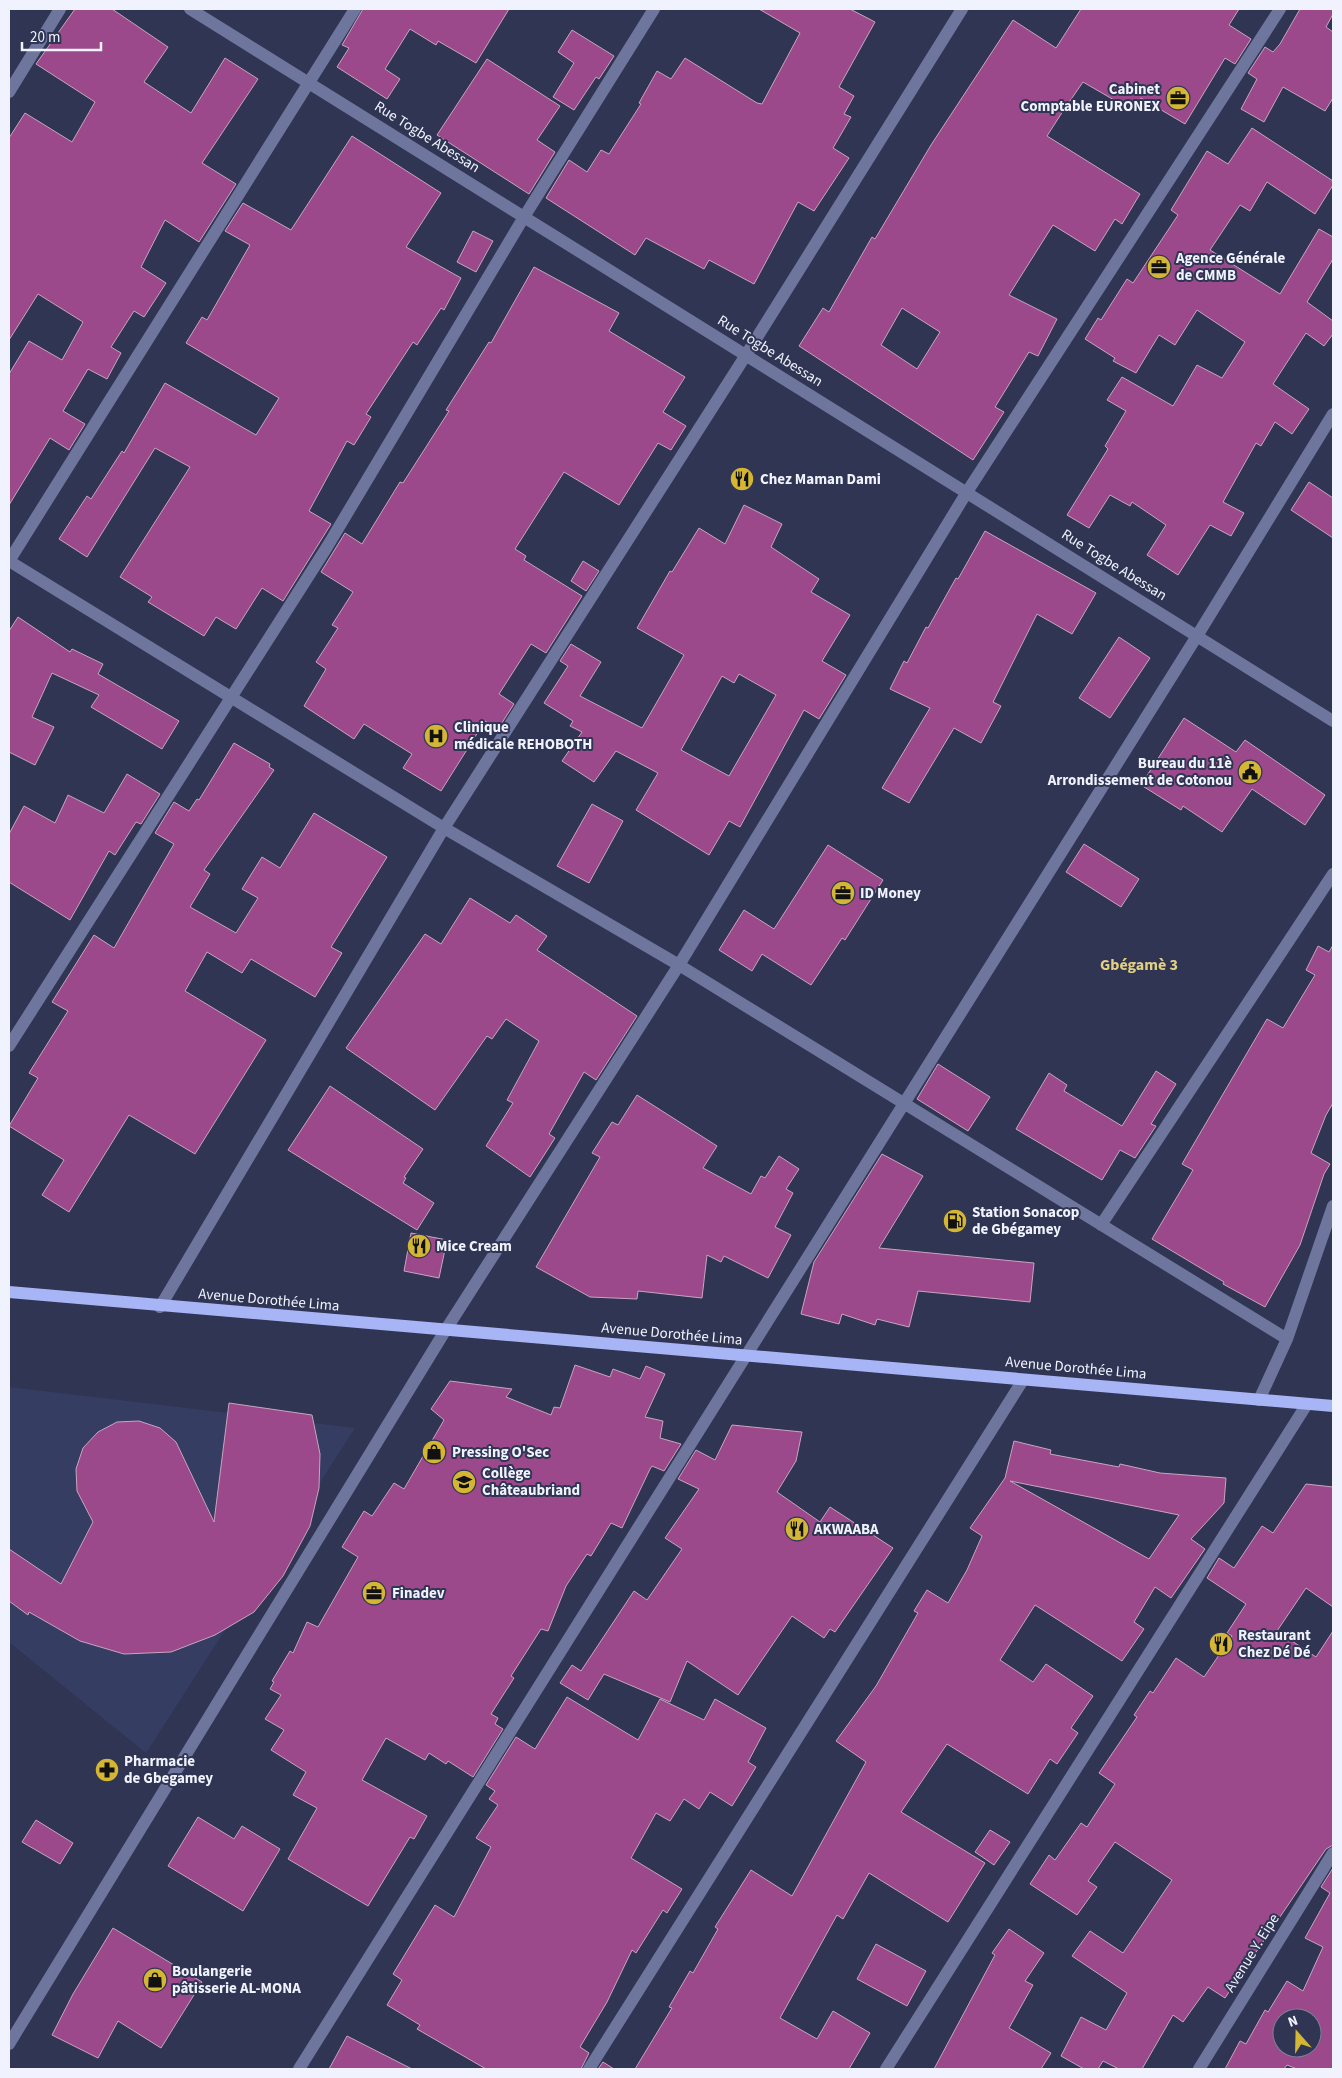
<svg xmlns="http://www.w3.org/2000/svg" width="1342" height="2078" font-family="'Source Sans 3',sans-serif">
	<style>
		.built { fill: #363d62 }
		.building { fill: #9c498c; stroke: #c8a5bf; fill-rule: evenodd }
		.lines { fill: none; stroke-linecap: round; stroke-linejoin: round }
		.minor { stroke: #6e769e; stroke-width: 12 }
		.major { stroke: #a7b4f6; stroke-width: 12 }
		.labels { text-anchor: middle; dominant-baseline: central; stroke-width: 4; stroke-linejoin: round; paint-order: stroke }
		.poi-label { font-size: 15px; font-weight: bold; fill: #f0f3fe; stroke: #2f3553; text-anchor: start }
		.street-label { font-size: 15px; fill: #f0f3fe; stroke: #2f3553 }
		.neighbourhood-label { font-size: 16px; font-weight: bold; fill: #e3cf82; stroke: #2f3553 }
	</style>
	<rect width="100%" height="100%" fill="#2f3553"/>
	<path class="built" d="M9,1387L355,1428L146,1753L9,1642Z"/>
	<path class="building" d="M75,9H112L168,47L144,82L191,113L225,58L258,79L202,163L236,184L199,242L165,220L141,267L166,283L144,317L134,311L111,347L121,353L107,379L88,369L63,411L85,424L69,450L50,438L9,505V374L29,341L62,360L83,322L38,294L9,340V138L25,113L72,142L95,102L36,64Z
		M363,9H509L476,63L438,41L436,45L410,29L385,69L400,79L387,99L337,67L349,48L342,45Z
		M759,9H850L875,22L839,87L854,96L844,114L851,117L833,148L849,158L814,211L798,202L754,284L709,260L704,269L646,238L635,255L546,198L569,160L587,172L601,150L609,154L641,104L639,103L657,71L671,79L685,58L757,103L762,104L800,33Z
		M1081,9H1239L1229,25L1251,39L1235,64L1225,58L1185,124L1141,98L1133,111L1083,82L1063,111L1047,136L1140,194L1122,224L1115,219L1095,251L1053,225L1009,295L1057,319L1038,356L1029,352L995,407L1004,412L973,460L799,346L823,308L829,312L872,237L875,239L931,145L1013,20L1056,48ZM902,308L940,332L917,369L881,345Z
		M1300,9H1333V14L1326,27L1333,32V98L1325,111L1283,87L1264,122L1241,109L1257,79L1248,73L1265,47L1273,52L1280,44Z
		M572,30L614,56L599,79L596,77L574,110L553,97L574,63L558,52Z
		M487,59L560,106L537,140L555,152L529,194L437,135Z
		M1252,128L1333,181V185L1315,214L1267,182L1250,211L1240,205L1210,250L1280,294L1319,229L1333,237V259L1307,302L1333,321V334L1324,346L1306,333L1273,384L1309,409L1292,434L1275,422L1261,446L1256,443L1223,502L1244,513L1231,536L1210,525L1178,575L1147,555L1166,525L1132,502L1130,506L1110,495L1089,528L1067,515L1108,449L1105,446L1126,411L1107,400L1122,377L1173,406L1197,365L1222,378L1245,342L1197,310L1175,345L1159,335L1136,373L1113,361L1115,358L1085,339L1098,318L1101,320L1127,279L1133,283L1178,215L1171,210L1207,151L1228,164Z
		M352,136L441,193L406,247L461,278L444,310L441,308L417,345L413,342L366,414L371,417L354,445L347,441L309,511L331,524L283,601L262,588L236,629L216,617L204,636L148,602L152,597L120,577L190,467L155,448L87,557L59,539L87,496L91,499L122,451L124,453L165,383L256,435L279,398L186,343L202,317L207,320L250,245L225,231L243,203L291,230Z
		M473,231L493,241L476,272L457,262Z
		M534,267L619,313L609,331L685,377L663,412L686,426L671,450L658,443L619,505L564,472L515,549L526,556L524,560L582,596L546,653L531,644L499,694L514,704L498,729L485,721L441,791L403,768L412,754L364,724L354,739L304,706L326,669L316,662L338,628L332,625L353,592L321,572L345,533L362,544L400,482L403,483L449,411L446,410L489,342L491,343Z
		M1309,482L1333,498V538L1291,510Z
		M744,505L782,524L771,547L819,579L811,592L850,615L822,661L846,675L819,719L804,710L740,827L729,821L709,855L636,810L658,773L616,751L594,782L562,761L582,732L570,726L573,721L544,703L568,666L560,661L571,644L601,662L580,696L642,728L684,655L637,628L670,571L672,572L699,528L725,544ZM739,674L776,695L729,776L681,750L722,676L734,683Z
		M985,531L1096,593L1072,634L1037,614L993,702L1001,706L981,743L954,728L909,803L882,788L930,708L890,689L904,661L907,663L926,627L928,628L956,578L958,579Z
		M583,561L599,571L586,591L571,581Z
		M18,617L70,652L72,649L103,664L98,674L179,721L162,749L91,707L99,695L52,673L32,717L54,727L35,765L9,752V631Z
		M1119,637L1150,658L1110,718L1079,698Z
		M1184,718L1236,752L1245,740L1325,795L1305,825L1252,789L1222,832L1183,806L1181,810L1141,785Z
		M234,743L270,764L269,767L274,770L204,870L210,874L190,907L236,933L258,898L242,889L262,857L280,868L314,813L387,857L331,947L342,953L315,997L251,959L242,973L207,952L185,991L266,1040L195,1154L129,1115L69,1212L42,1195L64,1160L9,1126L38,1078L29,1073L68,1011L52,1002L94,935L114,948L174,844L155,833L174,802L189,811L197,799L199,800Z
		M127,774L160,794L141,824L136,822L115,855L109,851L70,920L9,882V834L24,806L55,823L68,795L104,813Z
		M592,804L623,821L589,883L557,866Z
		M1084,844L1139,879L1121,907L1066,872Z
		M828,845L883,880L845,940L842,938L811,985L762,954L752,971L719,950L744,910L774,929Z
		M470,898L510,923L516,915L547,936L537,950L637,1016L596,1080L584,1072L549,1134L555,1138L530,1177L486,1146L513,1103L507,1100L539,1041L506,1019L492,1039L487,1036L435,1110L346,1048L425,934L441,944Z
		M1333,945V1103L1326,1115L1311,1153L1330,1164L1324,1174L1300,1245L1265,1307L1223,1284L1224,1282L1152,1239L1193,1170L1182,1164L1267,1019L1283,1028L1315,975L1306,970L1318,946L1329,952Z
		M938,1064L990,1097L968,1131L917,1099Z
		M1156,1071L1176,1084L1151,1124L1156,1126L1135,1158L1120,1150L1102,1180L1016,1129L1049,1073L1067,1085L1064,1091L1122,1126Z
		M330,1086L423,1149L404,1177L406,1178L403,1183L434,1203L417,1230L288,1150Z
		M637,1095L717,1146L703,1168L751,1194L761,1176L765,1178L779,1156L799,1169L786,1189L793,1193L775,1227L791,1235L768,1278L724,1256L721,1262L707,1255L702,1298L638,1291L637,1299L590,1297L536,1267L600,1157L592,1153L612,1122L618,1125Z
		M882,1154L923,1176L879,1248L1034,1263L1030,1302L918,1291L909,1327L877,1319L875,1325L842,1314L839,1324L801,1314L814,1262Z
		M411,1233L447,1240L439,1278L404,1271Z
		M575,1365L610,1377L613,1369L640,1379L646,1366L665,1374L645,1417L663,1421L660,1438L681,1444L664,1471L652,1466L650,1469L622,1528L611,1523L591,1556L587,1554L566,1586L548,1631L541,1629L511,1676L514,1678L491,1714L498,1718L495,1724L503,1729L473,1777L448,1761L446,1764L429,1753L425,1760L386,1738L362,1780L427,1816L414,1839L410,1837L368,1906L288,1859L317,1808L293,1795L306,1772L271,1750L284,1730L265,1719L281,1695L270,1689L274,1682L272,1681L290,1651L293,1653L307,1622L318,1627L358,1557L342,1547L364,1511L372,1516L394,1483L404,1489L444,1420L431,1409L450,1381L512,1389L506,1397L551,1415L554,1407L560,1408Z
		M229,1403L312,1415L320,1454L319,1488L310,1526L283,1576L254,1612L215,1635L171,1652L124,1654L80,1641L29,1612L28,1615L9,1601V1549L61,1584L93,1522L77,1491L76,1469L83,1448L98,1432L117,1422L139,1421L160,1428L176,1442L214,1522Z
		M732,1425L802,1432L796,1461L777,1492L820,1522L830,1507L893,1548L835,1632L830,1629L824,1638L792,1616L738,1695L687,1661L670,1702L604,1674L588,1700L560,1683L572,1665L581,1671L634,1591L647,1600L682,1549L665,1538L699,1489L678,1479L696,1450L715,1460Z
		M1014,1441L1051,1450L1050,1454L1119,1467L1120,1464L1160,1473L1226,1478L1224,1503L1191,1539L1205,1549L1171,1598L1155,1587L1134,1622L1144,1629L1122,1661L1035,1605L1000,1660L1033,1682L1046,1664L1093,1696L1071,1728L1078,1733L1057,1764L1050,1759L1028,1794L947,1744L901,1812L985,1863L948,1922L869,1873L843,1919L837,1915L780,2018L817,2039L833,2011L870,2033L849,2069H635L672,2008L669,2007L690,1971L693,1973L718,1929L715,1927L751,1870L792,1896L866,1762L836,1741L876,1686L918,1613L914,1611L927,1590L948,1603L967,1570L982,1536L970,1528L1005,1478ZM1010,1481L1179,1515L1149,1559Z
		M1306,1484L1333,1487V1607L1306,1588L1277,1631L1316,1657L1333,1631V1845L1326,1849L1225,1998L1208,1987L1183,2022L1173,2015L1142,2069H1119L1103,2061L1098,2069H1084L1061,2056L1081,2017L1106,2030L1127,1993L1072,1956L1090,1931L1123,1953L1172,1880L1115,1842L1088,1881L1097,1887L1077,1915L1030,1884L1049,1855L1055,1860L1081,1823L1087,1827L1115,1784L1099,1773L1137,1717L1134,1715L1150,1691L1153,1693L1176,1658L1204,1677L1232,1636L1227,1633L1246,1604L1207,1578L1219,1558L1234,1568L1262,1526L1273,1533Z
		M567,1697L638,1740L660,1699L704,1720L715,1699L766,1728L748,1762L756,1767L732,1806L710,1792L699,1809L684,1799L670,1821L656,1813L631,1858L682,1889L667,1913L663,1910L636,1953L632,1950L607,2002L580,2047L589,2053L581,2069H486L417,2029L420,2025L387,2005L402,1980L393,1974L435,1905L454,1917L491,1847L476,1838L498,1805L489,1799L495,1791L486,1785L516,1737L535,1749Z
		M198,1817L234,1839L242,1826L280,1849L243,1911L168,1866Z
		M36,1820L73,1843L60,1864L22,1842Z
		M990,1830L1010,1842L994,1865L975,1852Z
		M1333,1868V2069H1297L1287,2065L1284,2069H1225L1240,2041L1246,2044L1265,2010L1268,2012L1287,1981L1303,1991L1323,1947L1305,1938L1330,1893L1321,1887ZM1282,2018H1312V2048H1282Z
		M113,1928L202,1982L161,2048L118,2021L98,2058L52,2035L73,1994Z
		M1009,1929L1044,1953L1025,1981L1033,1985L1009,2028L1051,2053L1041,2069H934L995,1955L992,1953Z
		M876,1944L926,1971L907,2006L857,1979Z
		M347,2036L412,2069H329Z
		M603,2062L614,2069H598Z"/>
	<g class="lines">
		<path class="minor" d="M190,9L1333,721
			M9,92L60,9
			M9,561L444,828L679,965L1287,1339
			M9,561L355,9
			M9,1046L327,547L524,217L654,9
			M1101,1225L1333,874
			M160,1307L444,828L746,355L962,9
			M1259,1400L1287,1339L1333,1206
			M9,2044L445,1331L679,965L967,492L1280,9
			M299,2069L1197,636L1333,414
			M589,2069L1023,1380
			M886,2069L1307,1404
			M1199,2069L1333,1853"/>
		<path class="major" d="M9,1292L1333,1406"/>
	</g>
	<defs>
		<g id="office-disc" transform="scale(1.25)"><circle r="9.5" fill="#d4b635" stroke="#2f3553"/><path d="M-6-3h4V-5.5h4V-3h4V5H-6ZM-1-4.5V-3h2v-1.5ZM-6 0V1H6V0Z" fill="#111"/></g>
		<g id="restaurant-disc" transform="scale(1.25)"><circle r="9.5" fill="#d4b635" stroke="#2f3553"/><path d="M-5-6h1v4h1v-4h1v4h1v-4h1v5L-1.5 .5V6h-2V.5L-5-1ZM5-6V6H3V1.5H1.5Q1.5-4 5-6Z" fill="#111"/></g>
		<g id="hospital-disc" transform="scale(1.25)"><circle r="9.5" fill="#d4b635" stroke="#2f3553"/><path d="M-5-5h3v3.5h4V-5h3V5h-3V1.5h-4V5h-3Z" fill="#111"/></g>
		<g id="civic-disc" transform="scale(1.25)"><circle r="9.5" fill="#d4b635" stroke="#2f3553"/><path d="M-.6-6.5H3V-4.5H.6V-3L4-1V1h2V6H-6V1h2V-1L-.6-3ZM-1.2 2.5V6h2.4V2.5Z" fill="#111"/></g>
		<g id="fuel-disc" transform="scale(1.25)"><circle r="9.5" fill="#d4b635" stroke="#2f3553"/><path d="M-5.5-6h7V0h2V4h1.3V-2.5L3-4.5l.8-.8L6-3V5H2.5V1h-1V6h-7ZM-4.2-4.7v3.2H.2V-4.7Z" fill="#111"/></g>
		<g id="shop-disc" transform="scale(1.25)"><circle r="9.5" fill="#d4b635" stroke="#2f3553"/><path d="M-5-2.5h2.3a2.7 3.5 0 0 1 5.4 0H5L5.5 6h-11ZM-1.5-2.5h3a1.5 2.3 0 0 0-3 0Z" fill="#111"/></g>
		<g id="school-disc" transform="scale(1.25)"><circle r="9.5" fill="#d4b635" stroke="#2f3553"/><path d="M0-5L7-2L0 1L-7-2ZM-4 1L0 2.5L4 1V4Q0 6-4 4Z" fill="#111"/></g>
		<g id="pharmacy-disc" transform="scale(1.25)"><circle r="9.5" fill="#d4b635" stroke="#2f3553"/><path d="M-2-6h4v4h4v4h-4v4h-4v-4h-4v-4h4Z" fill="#111"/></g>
	</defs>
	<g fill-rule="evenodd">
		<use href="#office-disc" x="1178" y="98"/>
		<use href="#office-disc" x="1159" y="267"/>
		<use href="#restaurant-disc" x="742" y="479"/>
		<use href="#hospital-disc" x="436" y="736"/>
		<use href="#civic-disc" x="1250" y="772"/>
		<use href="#office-disc" x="843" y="893"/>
		<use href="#fuel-disc" x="955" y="1221"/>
		<use href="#restaurant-disc" x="419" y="1246"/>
		<use href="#shop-disc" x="434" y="1452"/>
		<use href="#school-disc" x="464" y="1482"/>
		<use href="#restaurant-disc" x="797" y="1529"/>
		<use href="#office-disc" x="374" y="1593"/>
		<use href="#restaurant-disc" x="1221" y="1644"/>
		<use href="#pharmacy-disc" x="107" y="1770"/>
		<use href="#shop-disc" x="155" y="1980"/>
	</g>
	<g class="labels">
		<g class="poi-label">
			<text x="1160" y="89" text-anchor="end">Cabinet<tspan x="1160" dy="17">Comptable EURONEX</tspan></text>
			<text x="1176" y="258">Agence Générale<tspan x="1176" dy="17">de CMMB</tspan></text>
			<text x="760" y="479">Chez Maman Dami</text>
			<text x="454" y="727">Clinique<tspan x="454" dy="17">médicale REHOBOTH</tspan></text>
			<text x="1232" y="763" text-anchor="end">Bureau du 11è<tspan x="1232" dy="17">Arrondissement de Cotonou</tspan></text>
			<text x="860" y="893">ID Money</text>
			<text x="972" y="1212">Station Sonacop<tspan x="972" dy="17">de Gbégamey</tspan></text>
			<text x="436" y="1246">Mice Cream</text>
			<text x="452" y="1452">Pressing O'Sec</text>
			<text x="482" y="1473">Collège<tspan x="482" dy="17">Châteaubriand</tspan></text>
			<text x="814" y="1529">AKWAABA</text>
			<text x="392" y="1593">Finadev</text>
			<text x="1238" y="1635">Restaurant<tspan x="1238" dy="17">Chez Dé Dé</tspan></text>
			<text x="124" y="1761">Pharmacie<tspan x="124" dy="17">de Gbegamey</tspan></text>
			<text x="172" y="1971">Boulangerie<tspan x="172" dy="17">pâtisserie AL-MONA</tspan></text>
		</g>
		<g class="street-label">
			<text transform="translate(427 137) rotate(32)">Rue Togbe Abessan</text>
			<text transform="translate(770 351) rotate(32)">Rue Togbe Abessan</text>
			<text transform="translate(1114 565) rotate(32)">Rue Togbe Abessan</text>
			<text transform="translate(269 1300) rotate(5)">Avenue Dorothée Lima</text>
			<text transform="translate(672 1334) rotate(5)">Avenue Dorothée Lima</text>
			<text transform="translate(1076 1368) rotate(5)">Avenue Dorothée Lima</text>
			<text transform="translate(1252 1953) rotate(-58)">Avenue Y. Eipe</text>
		</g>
		<g class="neighbourhood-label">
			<text x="1139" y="965">Gbégamè 3</text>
		</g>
	</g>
	<rect width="1342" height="2078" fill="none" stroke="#f0f3fe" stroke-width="20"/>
	<g transform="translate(1297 2033) rotate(340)"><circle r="24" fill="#2f3553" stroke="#7c8197"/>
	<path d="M0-4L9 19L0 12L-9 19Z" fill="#d4b635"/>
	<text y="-8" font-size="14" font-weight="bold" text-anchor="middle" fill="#f0f3fe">N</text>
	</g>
	<path d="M22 42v8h79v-8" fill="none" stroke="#f0f3fe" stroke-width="2.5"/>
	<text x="30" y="42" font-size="15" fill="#f0f3fe" stroke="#2f3553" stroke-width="4" paint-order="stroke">20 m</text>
</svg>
